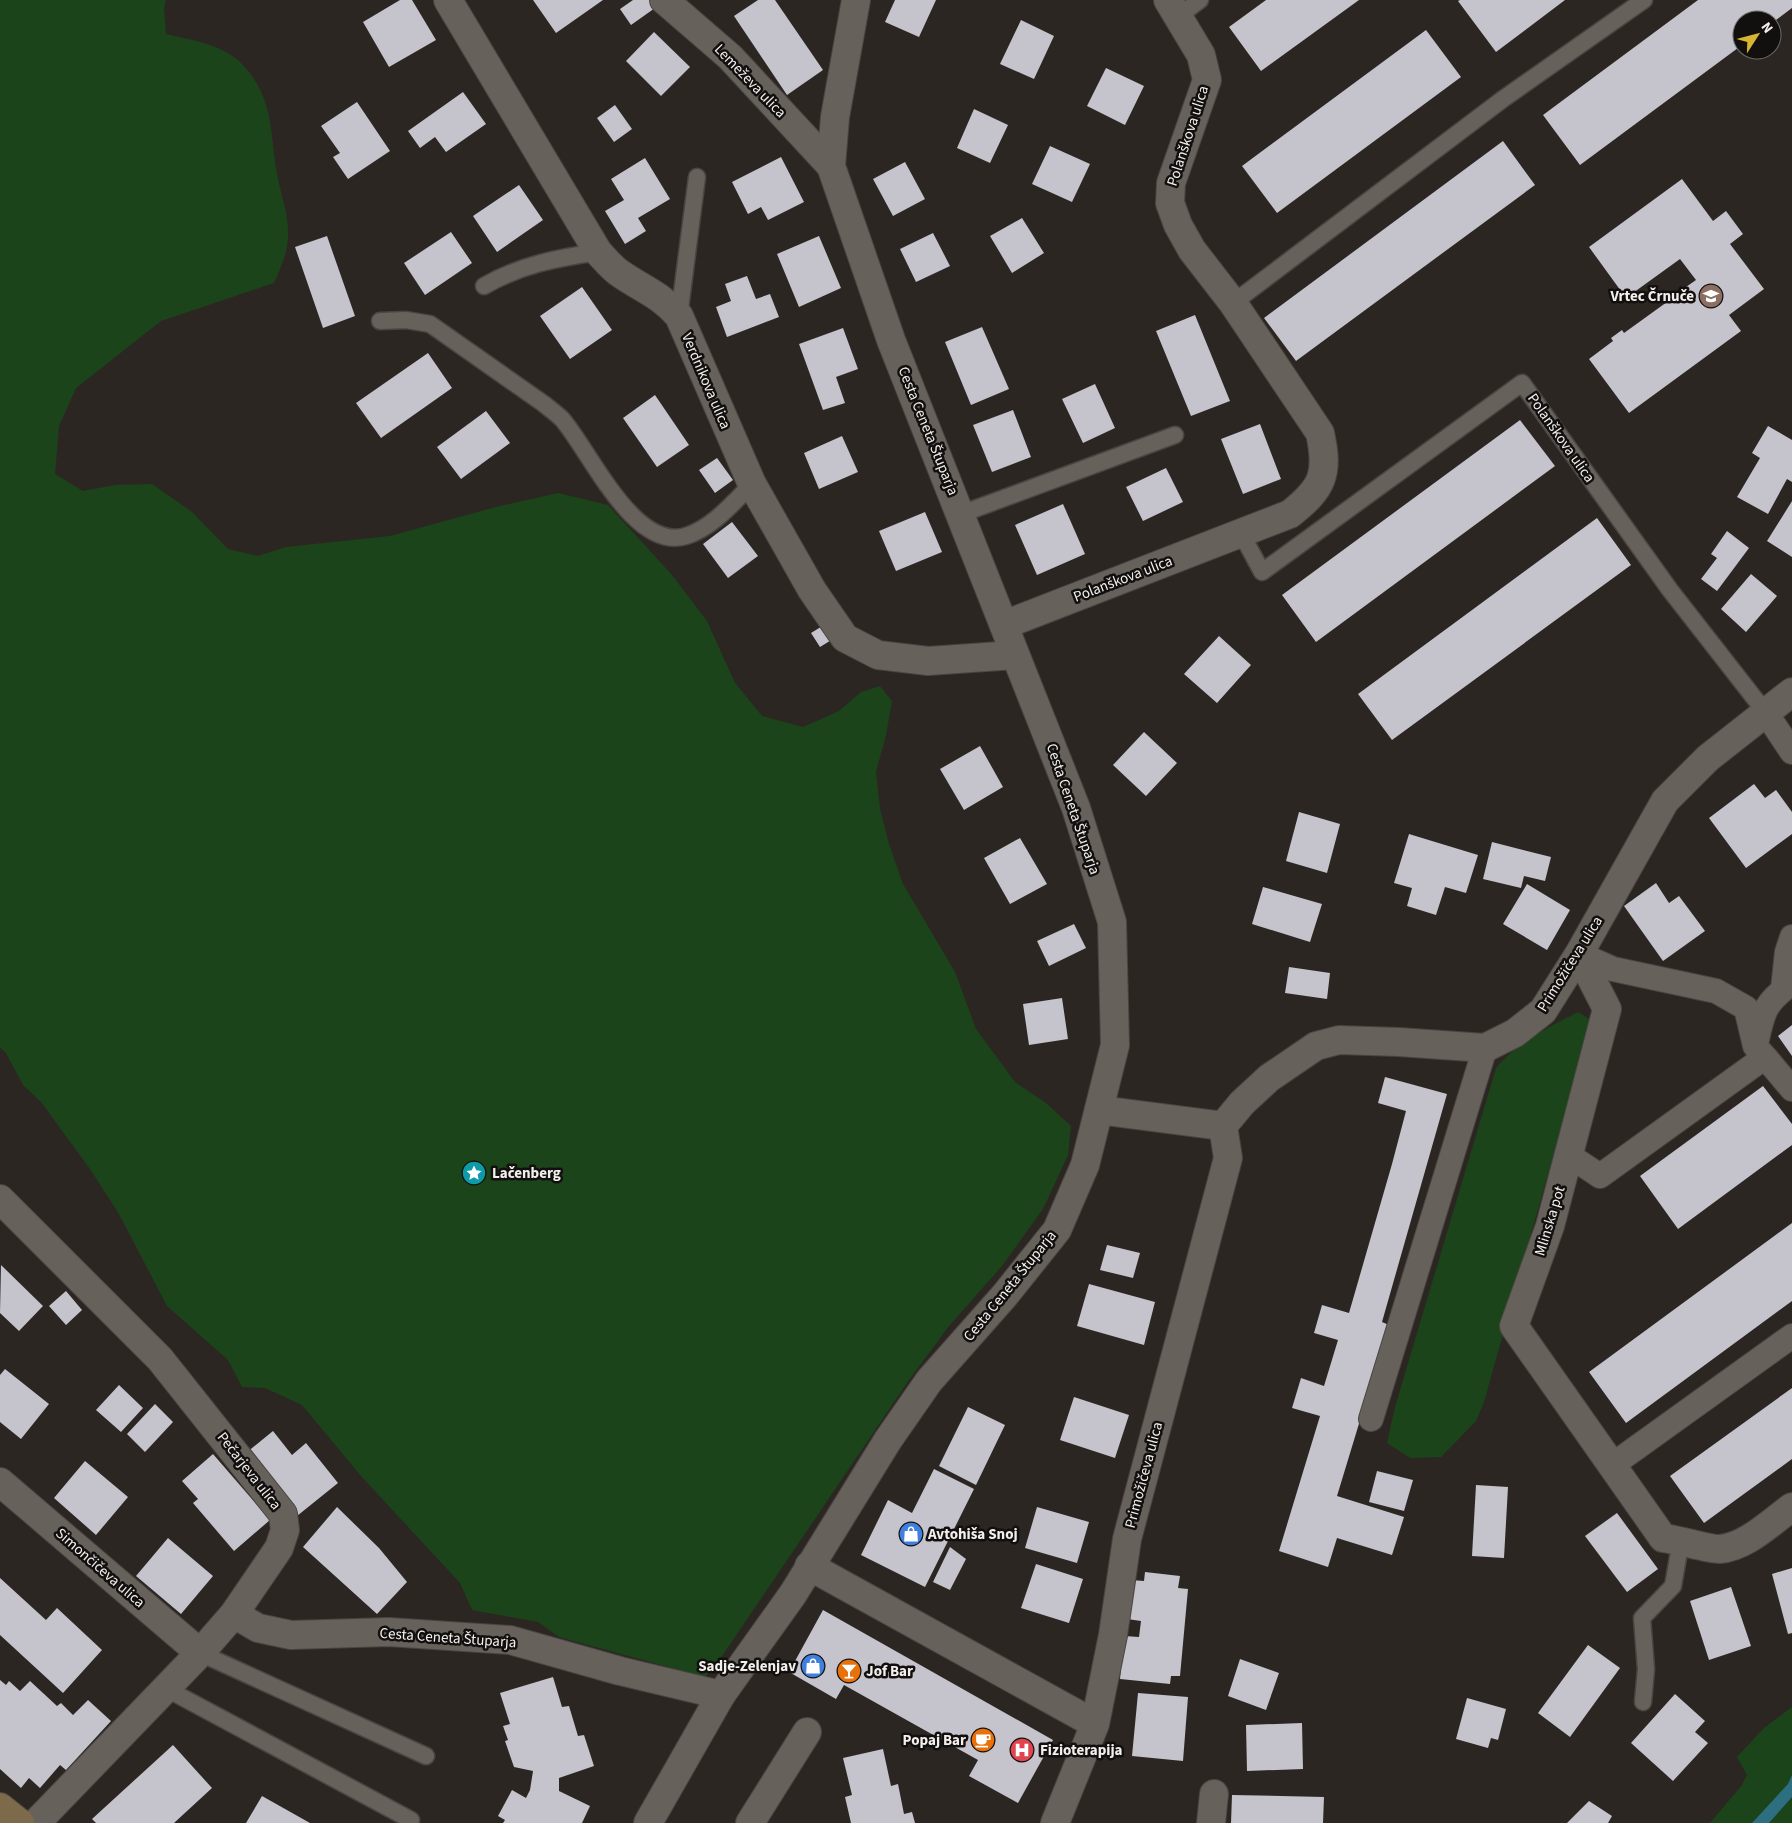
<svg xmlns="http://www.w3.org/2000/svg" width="1792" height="1823" font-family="'Source Sans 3',sans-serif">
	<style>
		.green { fill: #1b441a }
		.water { fill: #2d6e81 }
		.building { fill: #c5c3cb }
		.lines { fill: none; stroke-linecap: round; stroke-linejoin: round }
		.service-casing { stroke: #4a4542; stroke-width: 19 }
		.pedestrian-casing { stroke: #4a4542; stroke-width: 26 }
		.minor-casing { stroke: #4a4542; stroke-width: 30 }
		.tertiary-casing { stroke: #4a4542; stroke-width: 30 }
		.secondary-casing { stroke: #4a4542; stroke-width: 30 }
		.service { stroke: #67615c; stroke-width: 16 }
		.pedestrian { stroke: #67615c; stroke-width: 24 }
		.minor { stroke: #67615c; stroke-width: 28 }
		.tertiary { stroke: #67615c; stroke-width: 28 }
		.secondary { stroke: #7d6a4b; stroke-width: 28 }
		.labels { text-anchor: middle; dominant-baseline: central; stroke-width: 5; stroke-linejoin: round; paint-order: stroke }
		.street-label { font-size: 15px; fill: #f3efed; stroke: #12100e }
		.poi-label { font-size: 15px; font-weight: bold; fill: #f3efed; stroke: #12100e; text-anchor: start }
	</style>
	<rect width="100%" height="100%" fill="#2c2623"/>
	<path class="green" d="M0,0H166L164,8L166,34C191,40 221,44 240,62C272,94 270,126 276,168C279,189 288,211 288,232C289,249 281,268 274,283L161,321L76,388L59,426L55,474L83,491L115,485L152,484L192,512L228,549L258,556L286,547L390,536L496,507L558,493L608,505L672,575L707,621L735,683L762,716L803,727L839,711L861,692L880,686L892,701L886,735L876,772L880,809L889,844L903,884L955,972L976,1029L1015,1082L1046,1103L1071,1126L1068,1155L1043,1209L1002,1266L949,1326L909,1380L716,1665L705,1677L559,1637L538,1622L472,1610L460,1583L361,1476L302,1405L265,1388L242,1387L228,1360L167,1306L119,1214L90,1169L41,1102L23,1085L6,1053L0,1047Z
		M1578,1012L1591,1020L1484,1402L1476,1421L1441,1457L1410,1458L1387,1443L1395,1407L1496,1068C1516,1043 1549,1027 1578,1012Z
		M1792,1707V1823H1710L1742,1785L1747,1775L1737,1757L1764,1728Z"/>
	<path class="water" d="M1792,1775V1797L1769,1823H1752L1788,1784Z"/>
	<path class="building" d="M400,0H412L436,40L389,67L363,22Z
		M533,0H603L556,33Z
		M633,0H649L655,8L631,25L620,9Z
		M758,0H775L823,70L787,95L734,16Z
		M895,0H936L919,37L885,22Z
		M1266,0H1359L1261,71L1229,27Z
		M1460,0H1565L1496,52L1458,1Z
		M1698,0H1792V8L1772,23V20H1742V45L1580,165L1543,115Z
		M1021,20L1054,36L1034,79L1000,64Z
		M1426,30L1461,77L1277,213L1242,166Z
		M654,32L690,67L661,96L626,61Z
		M1106,68L1144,86L1125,125L1087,106Z
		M463,92L486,124L446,152L435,137L420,148L408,131Z
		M357,102L390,151L348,179L333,157L340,153L321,126Z
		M615,105L632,129L614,142L597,118Z
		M974,109L1008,125L990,163L957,148Z
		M1503,141L1535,185L1296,361L1264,318Z
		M1050,146L1090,164L1072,202L1032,184Z
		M781,157L804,202L768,220L761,207L748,214L732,182Z
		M645,158L670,199L638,218L646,231L625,244L605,211L624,200L611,179Z
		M905,162L925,199L893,216L873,179Z
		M1682,179L1713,221L1726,211L1743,234L1730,244L1764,289L1729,315L1741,331L1629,413L1589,359L1613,341L1611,338L1622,330L1624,333L1667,302L1664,298L1674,291L1676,294L1696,280L1680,259L1626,298L1589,247Z
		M519,185L543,220L497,252L473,216Z
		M1022,218L1044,253L1012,273L990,236Z
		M451,232L472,263L425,295L404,263Z
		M933,233L950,266L916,282L900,249Z
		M327,236L355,316L323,328L295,247Z
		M819,236L841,288L799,307L777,254Z
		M747,276L756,299L770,294L779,317L727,337L716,307L731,301L725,284Z
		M582,287L612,330L570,359L540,316Z
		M1195,315L1230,401L1191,416L1156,331Z
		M982,327L1009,389L971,405L945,342Z
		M843,328L858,369L836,377L845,403L823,410L799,344Z
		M428,353L452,388L381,438L356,403Z
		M1095,384L1115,428L1083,443L1062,399Z
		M655,395L689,445L657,467L623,418Z
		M1013,410L1031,457L992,472L973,425Z
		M486,411L510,443L461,479L437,447Z
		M1520,420L1555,466L1316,642L1282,595Z
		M1260,424L1281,479L1243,494L1221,439Z
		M1768,426L1792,440V482L1787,479L1768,514L1737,497L1760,458L1752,453Z
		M842,436L858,472L819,489L804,453Z
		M717,458L733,480L715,493L699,470Z
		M1166,468L1183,502L1143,521L1126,487Z
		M1792,501V557L1767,541Z
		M1063,504L1085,554L1037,575L1015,525Z
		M925,512L942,552L896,571L879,531Z
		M1597,518L1631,565L1392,740L1358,694Z
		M732,522L758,556L728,578L703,544Z
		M1727,531L1749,548L1717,591L1701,579L1717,558L1711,554Z
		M1751,574L1777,596L1746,632L1721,609Z
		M824,625L833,639L820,647L811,633Z
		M1219,636L1251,665L1217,703L1184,674Z
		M1144,732L1177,763L1146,796L1113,765Z
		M980,746L1003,787L964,810L940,769Z
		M1754,784L1765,798L1776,790L1792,812V834L1746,868L1709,818Z
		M1299,812L1340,824L1327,873L1286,861Z
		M1409,834L1478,855L1466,893L1445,887L1436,915L1407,906L1412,888L1394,883Z
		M1020,838L1047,884L1010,904L984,858Z
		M1492,842L1551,857L1545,881L1524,876L1521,888L1483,879Z
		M1656,883L1669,903L1679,896L1705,931L1663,961L1624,906Z
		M1527,884L1570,910L1547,950L1503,924Z
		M1263,887L1322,904L1310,942L1252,924Z
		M1074,924L1086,948L1049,966L1037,941Z
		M1289,967L1330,973L1327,999L1285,993Z
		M1062,998L1068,1039L1029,1045L1023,1004Z
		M1792,1025V1056L1778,1036Z
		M1385,1077L1447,1094L1382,1322L1389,1325L1337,1496L1404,1517L1392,1555L1337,1538L1328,1567L1279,1551L1320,1416L1292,1408L1301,1378L1324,1386L1338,1340L1314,1333L1322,1305L1349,1313L1392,1164L1406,1111L1378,1103Z
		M1763,1086L1792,1124V1145L1678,1229L1640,1176Z
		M1792,1223V1301L1626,1423L1589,1372Z
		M1107,1245L1140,1253L1133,1278L1100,1270Z
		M1,1265L43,1306L19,1331L0,1313Z
		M1089,1284L1155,1302L1144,1345L1077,1326Z
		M66,1291L82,1310L66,1325L49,1306Z
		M5,1369L49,1404L21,1439L0,1422V1375Z
		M119,1385L143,1408L121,1432L96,1410Z
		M1792,1388V1459L1704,1523L1670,1476Z
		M1074,1397L1129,1415L1115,1458L1060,1440Z
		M155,1404L173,1422L145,1452L127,1434Z
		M968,1407L1005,1425L976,1485L939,1466Z
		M273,1431L292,1455L306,1443L338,1483L297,1516L246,1453Z
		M213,1454L270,1520L234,1551L193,1503L198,1499L182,1481Z
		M85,1461L128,1497L96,1535L54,1498Z
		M934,1469L974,1489L925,1587L861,1555L888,1500L912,1513Z
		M1377,1471L1413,1480L1404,1511L1369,1502Z
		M1476,1485L1508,1487L1504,1558L1472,1556Z
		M337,1507L379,1548L407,1582L377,1614L303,1547Z
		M1037,1507L1089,1522L1077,1563L1025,1548Z
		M1617,1513L1658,1569L1627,1592L1585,1536Z
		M168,1538L213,1576L181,1614L136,1576Z
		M950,1547L966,1559L950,1590L933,1582Z
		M1036,1564L1083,1579L1069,1623L1021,1608Z
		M1792,1568V1633L1788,1634L1772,1574Z
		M1145,1572L1180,1576L1178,1588L1188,1589L1180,1676H1171L1170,1684L1120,1679L1124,1636L1139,1637L1141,1621L1127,1619L1131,1580L1144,1581Z
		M0,1578L46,1620L57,1608L102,1650L63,1693L0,1635Z
		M1731,1587L1751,1646L1709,1660L1690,1601Z
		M823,1610L1053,1740L1018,1803L969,1776L978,1760L844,1685L836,1699L789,1672Z
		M1588,1645L1620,1668L1570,1737L1538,1713Z
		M1240,1659L1279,1673L1266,1710L1228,1696Z
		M553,1677L562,1707L569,1706L578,1736L584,1735L594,1766L559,1778V1791L590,1806L582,1823H503L505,1820L498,1816L512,1790L526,1798L530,1790L533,1771L514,1767L505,1741L508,1740L503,1726L510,1724L500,1693Z
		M0,1680L6,1685L9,1681L20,1691L30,1681L57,1706L61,1703L73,1715L88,1700L111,1721L66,1770L60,1765L40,1788L29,1778L21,1788L0,1769Z
		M1138,1693L1188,1697L1183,1761L1132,1756Z
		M1675,1694L1705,1721L1695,1732L1708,1743L1673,1781L1631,1743Z
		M1467,1698L1506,1709L1498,1740L1491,1738L1488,1748L1456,1739Z
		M1302,1723L1303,1769L1247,1771L1246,1725Z
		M173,1745L212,1788L174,1823H96L92,1819Z
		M883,1749L891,1786L898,1784L904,1814L912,1812L915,1823H851L845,1797L852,1795L843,1758Z
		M1232,1795L1324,1797L1323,1823H1231Z
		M262,1796L310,1823H246Z
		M1589,1801L1612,1816L1608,1823H1567Z"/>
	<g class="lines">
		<g class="service-casing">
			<path id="service" d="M1179,16L1200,0
				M484,286C520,265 557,258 598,252
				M1233,303L1503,99L1644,0
				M679,316L697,177
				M380,321L406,320L430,324L544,404C550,409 557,414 562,419C590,451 634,552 686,536C712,528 733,503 752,484
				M961,514L1175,435
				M1241,533L1262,572L1522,383L1670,590L1766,713
				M200,1653L426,1756
				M165,1688L411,1820
				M1643,1702L1646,1669L1642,1618L1673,1586L1681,1540"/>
		</g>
		<g class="pedestrian-casing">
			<path id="pedestrian" d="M1766,713L1792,752
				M1783,989L1787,952L1792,937
				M1756,1044C1763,1012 1764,1003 1792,983
				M1765,1057L1792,1089
				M1570,1156L1600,1176L1765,1057L1755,1046L1746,1008L1716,991L1613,969L1579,954
				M1371,1419L1485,1048
				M1611,1466L1792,1336"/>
		</g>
		<g class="minor-casing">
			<path id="minor" d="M448,0L598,252C604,258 610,266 618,272C640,288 660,294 679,316L752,484L812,590L845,638L878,655L928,661L1015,655
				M664,0L730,57L831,166
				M1004,625L1290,514C1323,488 1329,474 1320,433L1233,303L1192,250L1178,225L1170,203L1171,183L1207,80L1201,55L1168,0
				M1579,954L1607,1009L1550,1226L1514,1326L1663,1538C1676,1539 1711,1550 1720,1549C1746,1547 1771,1522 1792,1507
				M1099,1110L1223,1126L1242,1103L1269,1078L1316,1046L1339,1040L1399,1042L1485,1048L1515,1033L1543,1011L1579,954L1665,801L1708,758L1792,692
				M0,1199L160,1359L283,1514L285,1530L279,1548L234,1614L200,1653L36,1823
				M0,1482L200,1653
				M809,1566L1095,1724
				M234,1614L258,1628L291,1635L389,1632L510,1640L620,1671L721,1695
				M750,1823L807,1732
				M1055,1823L1095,1724L1113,1635L1127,1539L1228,1158L1223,1126
				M1211,1823L1214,1794"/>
		</g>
		<g class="tertiary-casing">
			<path id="tertiary" d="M648,1823L721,1695L793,1594L888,1440L929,1381L1005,1295L1057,1230L1085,1165L1115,1045L1112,922L1076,808L891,340L831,166L835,117L856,0"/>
		</g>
		<g class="secondary-casing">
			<path id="secondary" d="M0,1807L20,1823"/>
		</g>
		<use href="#service" class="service"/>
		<use href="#pedestrian" class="pedestrian"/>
		<use href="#minor" class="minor"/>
		<use href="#tertiary" class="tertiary"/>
		<use href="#secondary" class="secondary"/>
	</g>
	<defs>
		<g id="school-disc" transform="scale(1.25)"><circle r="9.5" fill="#8d6e63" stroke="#12100e"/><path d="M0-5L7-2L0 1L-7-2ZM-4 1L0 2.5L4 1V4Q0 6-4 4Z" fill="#fff"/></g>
		<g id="sight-disc" transform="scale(1.25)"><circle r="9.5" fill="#0f9aa8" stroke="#12100e"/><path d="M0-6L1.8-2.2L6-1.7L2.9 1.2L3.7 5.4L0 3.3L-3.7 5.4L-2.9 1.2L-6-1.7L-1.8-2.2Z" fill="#fff"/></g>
		<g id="shop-disc" transform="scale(1.25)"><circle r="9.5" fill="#3f7fe0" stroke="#12100e"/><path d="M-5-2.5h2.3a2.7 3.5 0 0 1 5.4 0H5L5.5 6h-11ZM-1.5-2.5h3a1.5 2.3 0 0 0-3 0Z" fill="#fff"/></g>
		<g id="bar-disc" transform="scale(1.25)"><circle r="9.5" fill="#e8710a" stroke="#12100e"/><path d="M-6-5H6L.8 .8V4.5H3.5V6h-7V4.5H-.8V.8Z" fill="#fff"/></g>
		<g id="cafe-disc" transform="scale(1.25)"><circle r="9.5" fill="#e8710a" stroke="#12100e"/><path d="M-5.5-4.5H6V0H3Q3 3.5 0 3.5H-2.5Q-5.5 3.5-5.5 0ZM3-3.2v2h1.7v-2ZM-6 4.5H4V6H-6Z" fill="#fff"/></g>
		<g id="hospital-disc" transform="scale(1.25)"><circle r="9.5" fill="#e0444e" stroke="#12100e"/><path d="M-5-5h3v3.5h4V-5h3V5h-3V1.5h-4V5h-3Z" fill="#fff"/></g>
	</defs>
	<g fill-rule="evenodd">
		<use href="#school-disc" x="1711" y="296"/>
		<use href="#sight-disc" x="474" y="1173"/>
		<use href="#shop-disc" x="911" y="1534"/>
		<use href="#shop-disc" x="813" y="1666"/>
		<use href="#bar-disc" x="849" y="1671"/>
		<use href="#cafe-disc" x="983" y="1740"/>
		<use href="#hospital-disc" x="1022" y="1750"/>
	</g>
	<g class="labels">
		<g class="street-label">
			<text transform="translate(750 81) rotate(46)">Lemeževa ulica</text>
			<text transform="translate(1188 136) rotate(-72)">Polanškova ulica</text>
			<text transform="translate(706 381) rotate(67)">Verdnikova ulica</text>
			<text transform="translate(928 431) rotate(68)">Cesta Ceneta Štuparja</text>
			<text transform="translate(1561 438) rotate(55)">Polanškova ulica</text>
			<text transform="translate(1123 579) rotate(-21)">Polanškova ulica</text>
			<text transform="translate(1073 809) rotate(71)">Cesta Ceneta Štuparja</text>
			<text transform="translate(1570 964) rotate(-58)">Primožičeva ulica</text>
			<text transform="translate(1550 1221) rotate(-73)">Mlinska pot</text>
			<text transform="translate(1010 1286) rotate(-51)">Cesta Ceneta Štuparja</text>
			<text transform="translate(249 1471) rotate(52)">Pečarjeva ulica</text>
			<text transform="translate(1144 1475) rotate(-75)">Primožičeva ulica</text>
			<text transform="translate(100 1568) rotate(41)">Simončičeva ulica</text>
			<text transform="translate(448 1638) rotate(4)">Cesta Ceneta Štuparja</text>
		</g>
		<g class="poi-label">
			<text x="1694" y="296" text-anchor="end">Vrtec Črnuče</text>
			<text x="492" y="1173">Lačenberg</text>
			<text x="928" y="1534">Avtohiša Snoj</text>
			<text x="796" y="1666" text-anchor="end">Sadje-Zelenjav</text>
			<text x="866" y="1671">Jof Bar</text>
			<text x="966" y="1740" text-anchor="end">Popaj Bar</text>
			<text x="1040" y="1750">Fizioterapija</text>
		</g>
	</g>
	<g transform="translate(1757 35) rotate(54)"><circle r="24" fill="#12100e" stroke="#6c6967"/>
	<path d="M0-4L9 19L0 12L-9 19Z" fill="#d8b434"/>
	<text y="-8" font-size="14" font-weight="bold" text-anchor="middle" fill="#f3efed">N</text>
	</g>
</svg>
